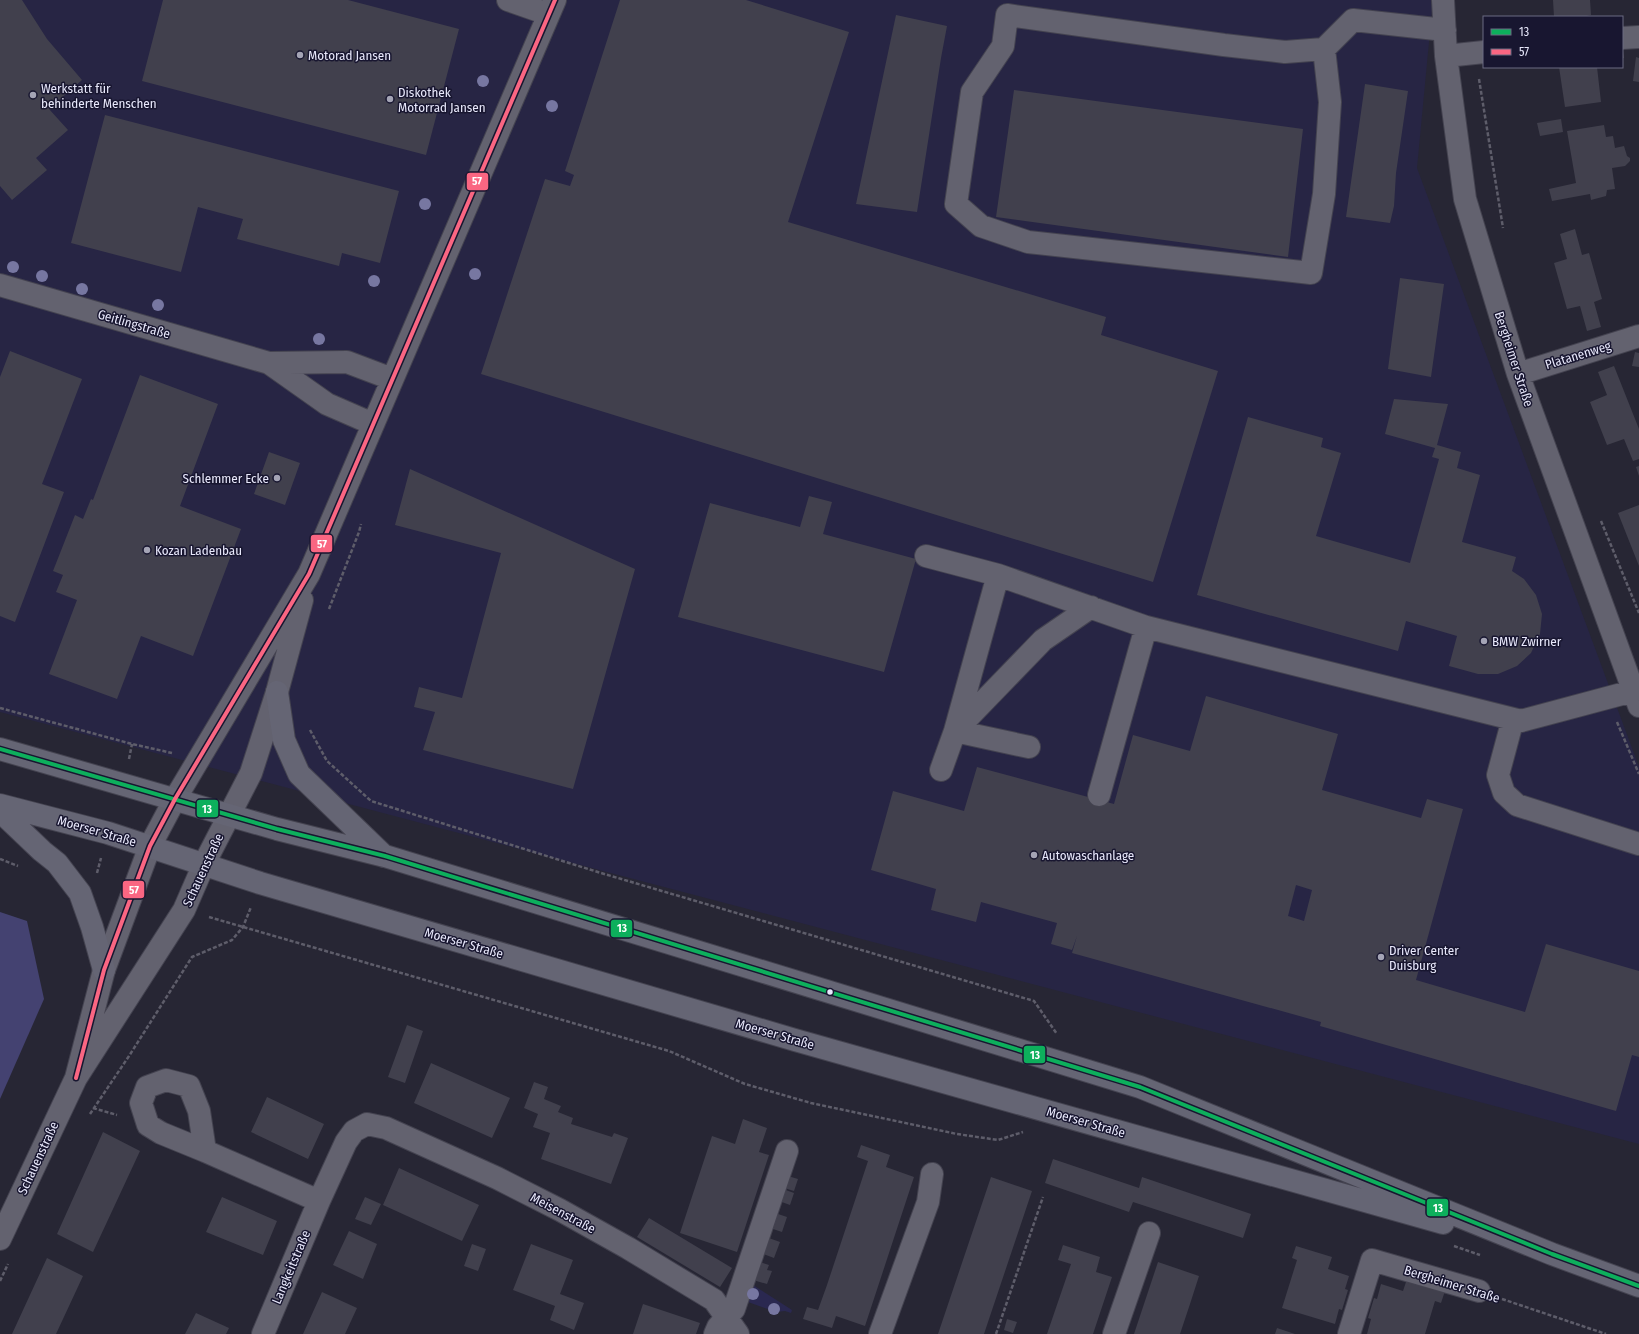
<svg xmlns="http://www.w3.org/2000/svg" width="1639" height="1334" font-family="'Fira Sans Condensed',sans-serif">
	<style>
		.built { fill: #272544 }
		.green { fill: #2a2850 }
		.forest { fill: #444271 }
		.building { fill: #41404d; fill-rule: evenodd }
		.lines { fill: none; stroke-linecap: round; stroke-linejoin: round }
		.minor-casing { stroke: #444350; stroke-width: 24 }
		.major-casing { stroke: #444350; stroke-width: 24 }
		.path { stroke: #5e5d6a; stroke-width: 2.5; stroke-dasharray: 4 2; stroke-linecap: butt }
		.minor { stroke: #63626f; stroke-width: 22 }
		.major { stroke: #656574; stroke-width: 22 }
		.bus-1-casing { stroke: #181630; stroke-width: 7 }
		.bus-2-casing { stroke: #181630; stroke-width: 7 }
		.bus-1 { stroke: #0daf5c; stroke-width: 4 }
		.bus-2 { stroke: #fa6682; stroke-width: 4 }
		.tree { fill: #7777a1 }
		.poi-dot { fill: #a4a4b5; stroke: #181630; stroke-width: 1.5 }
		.bus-dot { fill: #e8e8fb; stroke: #181630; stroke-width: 1.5 }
		.labels { text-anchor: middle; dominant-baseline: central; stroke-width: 3; stroke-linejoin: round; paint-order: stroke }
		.poi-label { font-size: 13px; fill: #e8e8fb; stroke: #181630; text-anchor: start }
		.street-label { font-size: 13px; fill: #e8e8fb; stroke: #181630 }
		.line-badge { stroke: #181630; stroke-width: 1.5 }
		.badge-label { font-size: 11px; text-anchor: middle; font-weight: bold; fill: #fff }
	</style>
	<rect width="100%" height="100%" fill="#272634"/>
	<path class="built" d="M0,0H1433L1417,168L1639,767V1144L0,712Z"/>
	<path class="green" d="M753,1285L792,1310L791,1313L785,1311L776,1312L748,1302Z"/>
	<path class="forest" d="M0,912L27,921L44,999L0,1099Z"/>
	<path class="building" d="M0,0H22L47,39L82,80L49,109L68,130L36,158L47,170L12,200L0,186Z
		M163,0H348L459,29L426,155L142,81Z
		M620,0H746L849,32L788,222L1106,317L1101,335L1218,371L1153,582L481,374L545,179L570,186L574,175L565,171Z
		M1553,0H1590L1591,15L1582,17H1554Z
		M896,15L947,26L941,58L917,212L856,204Z
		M1622,45L1624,58H1622Z
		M1636,57L1639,58V82L1633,81Z
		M1559,67H1597L1601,102L1565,107Z
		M1365,84L1408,91L1396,173L1394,206L1390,223L1346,217Z
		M1014,90L1303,129L1288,257L996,217Z
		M105,115L399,191L380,263L342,253L339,266L237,239L243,219L198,207L181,272L71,243Z
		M1561,119L1563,132L1540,136L1537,123Z
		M1604,125L1606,137L1613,136L1615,148L1624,146L1627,156L1630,158V161L1625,166L1612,168L1615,189L1607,190L1606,196L1591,200L1590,194L1552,201L1549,189L1576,183L1567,131Z
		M1575,229L1582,255L1589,253L1602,299L1594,302L1601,327L1587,331L1580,306L1567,309L1554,263L1567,259L1560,234Z
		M1400,278L1444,284L1431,377L1388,369Z
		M10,351L82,379L42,484L64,492L15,622L0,616V377Z
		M1635,352L1639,353V367L1632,366Z
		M1614,366L1639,429V459L1633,461L1624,439L1607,445L1590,402L1607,395L1598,372Z
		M140,375L218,404L180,506L241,529L193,656L141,636L117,699L49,674L77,600L56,592L63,575L53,571L75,515L83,519L91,499L93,500Z
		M1394,399L1448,404L1437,445L1461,452L1457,468L1480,475L1462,542L1516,557L1512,571L1524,579L1536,595L1542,614L1540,634L1531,653L1517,666L1498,674H1478L1449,666L1457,636L1406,621L1398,651L1197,595L1248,417L1323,438L1321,447L1341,453L1316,536L1410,563L1439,459L1432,457L1435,448L1385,434Z
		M269,452L300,463L285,505L254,494Z
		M1639,466V476L1636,467Z
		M410,469L635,569L573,789L423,750L435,712L414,707L419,687L462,698L501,553L395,525Z
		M809,496L832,502L823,534L916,559L884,672L678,617L710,503L800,527Z
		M1639,505V566L1618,513Z
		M1206,696L1338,734L1322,790L1421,818L1427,799L1463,809L1416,980L1525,1012L1546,944L1639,971V1057L1632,1055L1616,1111L1320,1026L1321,1022L1072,953L1077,936L1072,950L1051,944L1057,923L981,902L976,922L931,910L936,889L871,870L893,791L964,811L977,767L1114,804L1133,735L1190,751ZM1296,885L1312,890L1304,921L1288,916Z
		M407,1025L423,1031L405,1083L388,1077Z
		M431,1063L510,1098L492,1138L414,1103Z
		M534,1082L548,1087L544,1099L561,1106L558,1112L573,1118L571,1124L612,1137L614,1133L628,1138L611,1184L541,1159L550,1133L533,1127L538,1114L524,1108Z
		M267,1097L324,1124L308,1159L251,1132Z
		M743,1119L767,1128L759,1152L769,1155L737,1252L680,1233L712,1136L735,1144Z
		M103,1132L140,1151L93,1252L57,1234Z
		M861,1145L890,1155L886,1167L914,1177L865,1326L836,1316L832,1328L803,1319L807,1307L818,1310L827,1285L868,1161L857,1157Z
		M1053,1159L1139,1188L1142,1177L1251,1214L1243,1238L1133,1202L1129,1212L1045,1183Z
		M399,1168L479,1205L462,1241L383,1205Z
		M788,1176L798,1179L794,1191L784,1188Z
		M991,1177L1032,1191L987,1325L984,1334H938Z
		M783,1189L794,1193L790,1205L779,1201Z
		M222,1197L277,1221L263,1255L206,1232Z
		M365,1197L381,1204L371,1225L355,1219Z
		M775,1213L787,1217L782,1232L770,1228Z
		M649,1218L732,1268L720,1287L637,1237Z
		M349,1231L377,1244L363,1279L333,1265Z
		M766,1237L780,1242L774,1258L761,1253Z
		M472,1244L486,1249L478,1271L464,1266Z
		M531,1244L573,1260L560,1294L584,1303L574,1330L550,1320L555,1306L513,1290Z
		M1063,1245L1100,1257L1096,1272L1112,1277L1093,1334H1047L1071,1264L1058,1260Z
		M1296,1246L1332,1257L1328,1269L1349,1276L1345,1289L1348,1290L1342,1310L1339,1309L1335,1324L1282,1308L1297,1260L1292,1258Z
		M47,1258L83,1276L56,1334H12Z
		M760,1262L769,1265L767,1270L772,1271L767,1284L753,1280Z
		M1158,1262L1199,1276L1190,1304L1180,1334H1134Z
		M1407,1279L1445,1291L1441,1303L1435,1301L1425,1334H1367L1371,1319L1368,1318L1374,1298L1377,1299L1381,1284L1403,1291Z
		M322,1292L357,1308L345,1334H303Z
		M643,1304L700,1323L696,1334H633Z
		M196,1313L229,1328L226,1334H185Z
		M1007,1319L1017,1322L1013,1333L1004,1330Z
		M1277,1328L1295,1334H1275Z"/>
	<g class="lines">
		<g class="minor-casing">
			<path id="minor" d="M508,0L548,14
				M1443,0L1446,56L1465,199L1518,374L1639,706
				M1622,38L1639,37
				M1324,49L1330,102L1324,194L1311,273L1028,242L981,226L956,204L972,92L1003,46L1007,15L1224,45L1285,52L1324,49L1353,20L1445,30
				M1446,56L1484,52
				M0,285L269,363L347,362L392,379
				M269,363L327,404L373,424
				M1518,374L1639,336
				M926,556L998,575L1146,627L1521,721L1633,691
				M1513,719L1498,775L1504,793L1517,805L1639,844
				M1029,747L955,731L1043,640L1091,607
				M941,770L955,731L998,575
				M1099,795L1146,627
				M76,1078L104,970L150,846L175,799L309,574L555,0
				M205,1151L161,1133L148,1125L141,1103L147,1087L166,1080L189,1086L199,1111L205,1151L319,1201
				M0,1239L76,1078L184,910L204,864L251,773L277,692L302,600
				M263,1334L319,1201L346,1142L354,1131L367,1124L386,1128L497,1178L560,1210L628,1248L714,1300L738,1334
				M715,1334L718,1327L734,1309L787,1151
				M880,1334L928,1202L932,1174
				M1114,1334L1149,1233
				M1349,1334L1372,1260L1479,1291"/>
		</g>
		<g class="major-casing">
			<path id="major" d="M277,692L284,740L299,774L384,856
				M0,749L277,829L385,856L1140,1087L1552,1254L1639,1286
				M0,805L108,833L260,883L795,1040L1443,1223
				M0,811L42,851L57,863L80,893L92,927L104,970"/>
		</g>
		<path class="path" d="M1479,79L1503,228
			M1601,521L1639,613
			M329,609L359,532L361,524
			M0,708L132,744L172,753
			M1617,722L1639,774
			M310,730L327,761L371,801L601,873L1034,1001L1057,1034
			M129,759L132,744
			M0,859L18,866
			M97,873L101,858
			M209,917L669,1051L745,1084L811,1103L957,1134L998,1140L1023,1132
			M93,1108L117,1115
			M90,1114L129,1056L192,957L232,940L243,927L251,907
			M1454,1246L1480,1255
			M0,1281L8,1264
			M1502,1299L1606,1334
			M996,1334L1043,1197"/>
		<use href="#minor" class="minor"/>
		<use href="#major" class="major"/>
		<g class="bus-1-casing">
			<path id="bus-1" d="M0,749L277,829L385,856L1140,1087L1552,1254L1639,1286"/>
		</g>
		<g class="bus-2-casing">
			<path id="bus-2" d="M76,1078L104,970L150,846L175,799L309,574L555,0"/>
		</g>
		<use href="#bus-1" class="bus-1"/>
		<use href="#bus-2" class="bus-2"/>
	</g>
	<g class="tree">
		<circle cx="483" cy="81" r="6"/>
		<circle cx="552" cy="106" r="6"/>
		<circle cx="425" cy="204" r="6"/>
		<circle cx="13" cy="267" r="6"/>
		<circle cx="475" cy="274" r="6"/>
		<circle cx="42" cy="276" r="6"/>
		<circle cx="374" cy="281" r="6"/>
		<circle cx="82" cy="289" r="6"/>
		<circle cx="158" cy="305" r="6"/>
		<circle cx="319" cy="339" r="6"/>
		<circle cx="753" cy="1294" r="6"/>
		<circle cx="774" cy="1309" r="6"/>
	</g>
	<g class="poi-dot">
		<circle cx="300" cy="55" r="4"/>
		<circle cx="33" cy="95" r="4"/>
		<circle cx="390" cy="99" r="4"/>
		<circle cx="277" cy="478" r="4"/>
		<circle cx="147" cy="550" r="4"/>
		<circle cx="1484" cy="641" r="4"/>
		<circle cx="1034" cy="855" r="4"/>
		<circle cx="1381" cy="957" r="4"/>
	</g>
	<circle class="bus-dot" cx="830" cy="992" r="3.5"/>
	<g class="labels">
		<g class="poi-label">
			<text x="308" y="55">Motorad Jansen</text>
			<text x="41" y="88">Werkstatt für<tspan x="41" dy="15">behinderte Menschen</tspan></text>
			<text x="398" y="92">Diskothek<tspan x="398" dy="15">Motorrad Jansen</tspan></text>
			<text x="269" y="478" text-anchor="end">Schlemmer Ecke</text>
			<text x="155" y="550">Kozan Ladenbau</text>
			<text x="1492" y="641">BMW Zwirner</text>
			<text x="1042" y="855">Autowaschanlage</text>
			<text x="1389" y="950">Driver Center<tspan x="1389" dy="15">Duisburg</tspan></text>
		</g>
		<g class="street-label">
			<text transform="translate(134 324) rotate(16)">Geitlingstraße</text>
			<text transform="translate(1578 355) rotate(-17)">Platanenweg</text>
			<text transform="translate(1514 359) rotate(72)">Bergheimer Straße</text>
			<text transform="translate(97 831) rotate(16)">Moerser Straße</text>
			<text transform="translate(203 870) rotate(-65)">Schauenstraße</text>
			<text transform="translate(464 943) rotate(16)">Moerser Straße</text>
			<text transform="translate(775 1034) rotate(16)">Moerser Straße</text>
			<text transform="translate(1086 1122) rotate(16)">Moerser Straße</text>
			<text transform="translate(38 1158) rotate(-65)">Schauenstraße</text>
			<text transform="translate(563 1213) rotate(28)">Meisenstraße</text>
			<text transform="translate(291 1267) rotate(-67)">Langkeitstraße</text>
			<text transform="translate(1452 1284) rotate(17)">Bergheimer Straße</text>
		</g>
	</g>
	<g class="line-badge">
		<rect x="466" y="172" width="23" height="19" rx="4" fill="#fa6682"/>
		<rect x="310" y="534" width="23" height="19" rx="4" fill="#fa6682"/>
		<rect x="196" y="799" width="23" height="19" rx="4" fill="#0daf5c"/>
		<rect x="122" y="880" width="23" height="19" rx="4" fill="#fa6682"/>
		<rect x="610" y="919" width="23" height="19" rx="4" fill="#0daf5c"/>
		<rect x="1023" y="1045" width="23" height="19" rx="4" fill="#0daf5c"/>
		<rect x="1426" y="1198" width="23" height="19" rx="4" fill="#0daf5c"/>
	</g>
	<g class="badge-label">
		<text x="477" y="185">57</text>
		<text x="322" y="548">57</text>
		<text x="207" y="813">13</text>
		<text x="134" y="894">57</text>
		<text x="622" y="932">13</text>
		<text x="1035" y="1059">13</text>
		<text x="1438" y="1212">13</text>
	</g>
	<rect x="1483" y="16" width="140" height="52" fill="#181630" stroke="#6b6a81"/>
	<rect x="1491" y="29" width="20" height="6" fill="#0daf5c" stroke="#6b6a81"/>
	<text x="1519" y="36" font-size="12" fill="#e8e8fb">13</text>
	<rect x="1491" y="49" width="20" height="6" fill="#fa6682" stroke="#6b6a81"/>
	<text x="1519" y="56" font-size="12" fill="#e8e8fb">57</text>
</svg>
